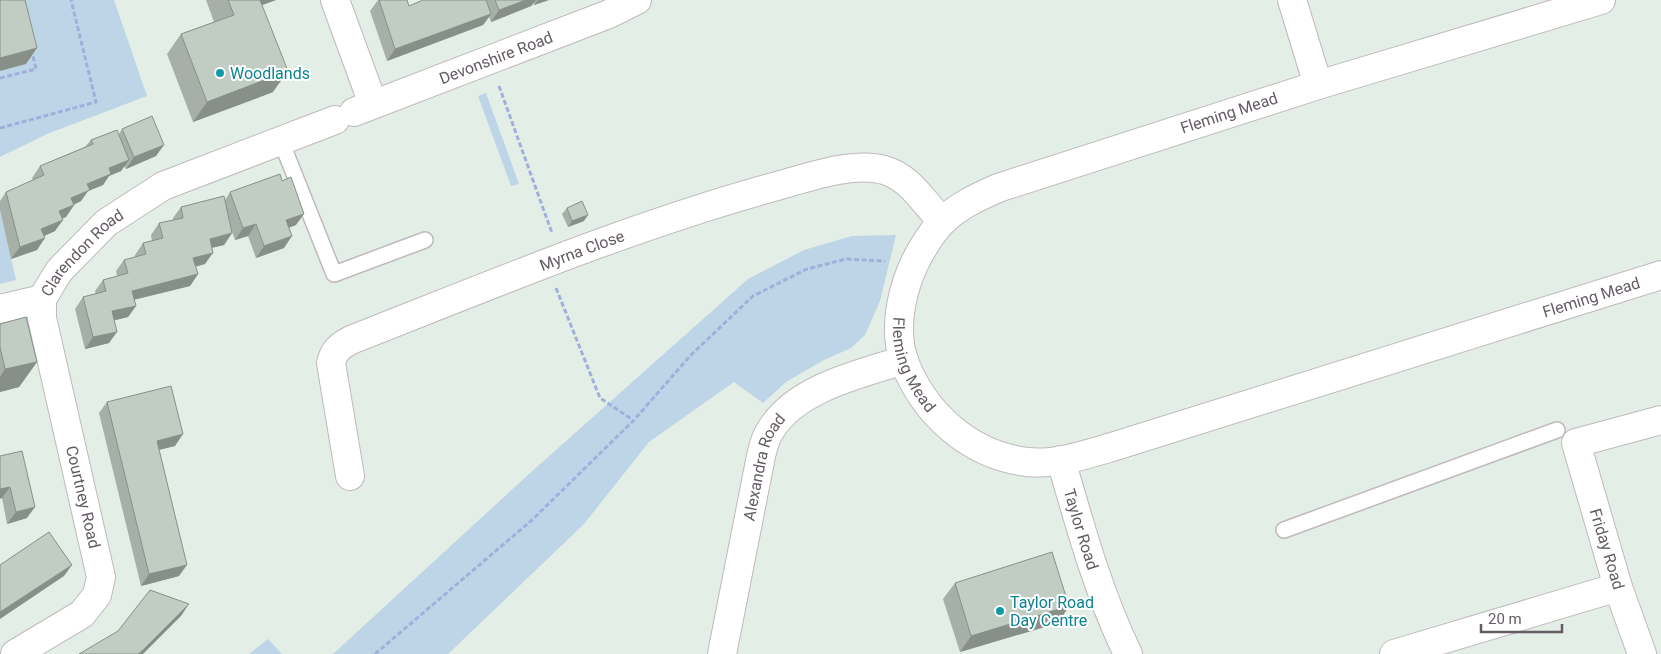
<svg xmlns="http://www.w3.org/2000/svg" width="1661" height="654" font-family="Roboto,sans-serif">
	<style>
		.green { fill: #bed4e7 }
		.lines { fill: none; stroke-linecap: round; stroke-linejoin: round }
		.service-casing { stroke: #c0b8bf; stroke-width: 18 }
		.minor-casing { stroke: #c0b8bf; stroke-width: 30 }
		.path { stroke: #a1b0da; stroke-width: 3; stroke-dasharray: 5 2.5; stroke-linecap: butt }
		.service { stroke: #fff; stroke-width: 15 }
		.minor { stroke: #fff; stroke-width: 28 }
		.wall { fill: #a6b0a8 }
		.shaded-wall { fill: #879088 }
		.building { fill: #c1cdc3; stroke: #879088 }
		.culture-dot { fill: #0f9aa8; stroke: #fff; stroke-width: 2 }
		.labels { text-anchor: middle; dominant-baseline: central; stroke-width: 4; stroke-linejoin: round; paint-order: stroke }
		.street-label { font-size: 16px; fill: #645b64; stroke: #fff }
		.culture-label { font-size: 16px; fill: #0d838f; stroke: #fff; text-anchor: start }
	</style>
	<rect width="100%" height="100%" fill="#e3efe6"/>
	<path class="green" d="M0,0H114L147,96L47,134L0,157Z
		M486,93L519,184L511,186L478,96Z
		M0,210L16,280L0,284Z
		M896,235L880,301L865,335L851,348L824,360L786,382L763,403L734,382L649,442L584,524L448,654H333L529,474L748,279L804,250L852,236Z
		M268,639L282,654H249Z"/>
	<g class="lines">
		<g class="service-casing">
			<path id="service" d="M281,141L334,274L425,240
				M1284,530L1557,430"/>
		</g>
		<g class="minor-casing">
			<g id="minor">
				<path d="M335,0L373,104"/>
				<path d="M1292,0L1318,85"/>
				<path id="s1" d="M1601,0L1318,85L998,188C978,197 958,206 943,221C934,229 927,241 921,251C903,282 892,326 904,361C924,414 970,455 1027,462C1055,465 1085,455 1112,447L1661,275"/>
				<path id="s2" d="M354,112L609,14L637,0"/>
				<path id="s3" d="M0,309L42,299L59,271L106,223L163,186L335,120"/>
				<path id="s4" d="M1061,460C1080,526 1098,592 1128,654"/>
				<path id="s5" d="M350,476L331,363C334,350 340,346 351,340C491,285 631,226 777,186C806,178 854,161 884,170C910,177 924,203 942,221"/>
				<path d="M15,654L82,614L97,595L101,577L42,318V299"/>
				<path id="s6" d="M722,654L761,456C763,448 765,438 770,431C795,388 860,374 904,360"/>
				<path d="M1394,654L1618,587"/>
				<path d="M1642,654L1618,587L1576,443L1661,420"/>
			</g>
		</g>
		<path class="path" d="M0,78L36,69L32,52
			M499,86L552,233
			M0,128L96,102L71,0
			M556,288L600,398L633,420
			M375,654L532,520L634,420L690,356L753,296L807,269L846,259L885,261"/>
		<use href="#service" class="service"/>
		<use href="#minor" class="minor"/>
	</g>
	<path class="wall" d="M206,0H276L262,5L273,92L193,122L167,54L181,34L214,22Z
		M378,0L409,6L423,0H549L534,5V3L531,6L491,22L489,17L483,25L387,61L370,11Z
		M122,129L156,156L126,169L124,166L121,171L109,176L103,185L88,191L81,201L74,205L66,217L62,218L55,231L44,236L37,250L11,259L0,210V201L6,192L33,180L32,178L40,166L85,147L91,140L119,134Z
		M230,192L296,225L289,228L284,248L256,258L248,236L235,240L231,229L232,233L224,245L212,248L205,264L195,267L198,274L190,286L134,300L136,306L128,317L115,320L109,343L85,349L75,309L83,297L96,294L95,291L103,280L117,276L116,271L124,260L135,257V255L143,243L152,241L151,235L159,223L173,220V218L181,207L225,200Z
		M567,208L584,221L568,227L562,214Z
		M0,324L37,362L19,387L0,392Z
		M107,402L175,446L159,450L179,576L141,586L99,413Z
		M0,456L27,518L7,524L2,498Z
		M955,583L1069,606L1058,623L960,652L943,599Z"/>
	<path class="shaded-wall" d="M252,0H276L243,12Z
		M526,0H536L531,6L491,22L499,10Z
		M538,0H549L534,5Z
		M491,14L483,25L387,61L395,49Z
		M37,48L26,64L0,71V58Z
		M288,71L273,92L193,122L207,102Z
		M164,145L156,156L126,169L134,157Z
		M129,160L121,171L109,176L103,185L88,191L81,201L63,209L71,198L87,184L109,168Z
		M74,205L66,217L51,223L59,211Z
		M304,214L296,225L278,231L286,220Z
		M588,215L584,221L568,227L572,221Z
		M63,220L55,231L33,241L41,229Z
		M256,224L248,236L235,240L243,228Z
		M232,233L224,245L202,250L210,239Z
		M292,236L284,248L256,258L264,246Z
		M45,238L37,250L11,259L20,247Z
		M213,253L205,264L185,269L193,258Z
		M198,274L190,286L124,302L132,291Z
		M136,306L128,317L104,323L112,311Z
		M117,332L109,343L85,349L93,337Z
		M37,362L19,387L0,392V377L5,369Z
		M183,434L175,446L149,452L157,441Z
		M10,487L2,498L0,499V489Z
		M35,507L27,518L7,524L16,512Z
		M72,565L64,576L0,619V612Z
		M187,565L179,576L141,586L149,574Z
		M189,604L181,616L143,654H138Z
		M1069,606L1058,623L960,652L971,636Z"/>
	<path class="building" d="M0,0H25L37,48L0,58Z
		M228,0H260L288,71L207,102L181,34L234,15Z
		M379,0H407L409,6L423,0H486L491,14L395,49Z
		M495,0H526L499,10Z
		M152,116L164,145L134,157L122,129Z
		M117,130L129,160L109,168L111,174L87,184L90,190L71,198L74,205L59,211L63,220L41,229L45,238L20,247L6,192L44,175L40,166L93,144L91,140Z
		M280,174L282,181L291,177L304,214L286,220L292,236L264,246L256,224L243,228L230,192Z
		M224,196L232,233L210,239L213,253L193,258L198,274L132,291L136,306L112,311L117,332L93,337L83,297L106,291L103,280L128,273L124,260L146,254L143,243L163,238L159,223L183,218L181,207Z
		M582,201L588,215L572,221L567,208Z
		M26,317L37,362L5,369L0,347V324Z
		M171,386L183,434L157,441L187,565L149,574L107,402Z
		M22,451L35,507L16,512L10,487L0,489V456Z
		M49,532L72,565L0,612V565Z
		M1052,552L1069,606L971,636L955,583Z
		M150,590L189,604L143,650L138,654H79L118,631Z"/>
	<g class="culture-dot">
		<circle cx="220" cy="73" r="5"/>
		<circle cx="1000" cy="611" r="5"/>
	</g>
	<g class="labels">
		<g class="street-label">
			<text stroke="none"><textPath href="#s2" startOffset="152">Devonshire Road</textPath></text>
			<text transform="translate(1229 113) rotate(-18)">Fleming Mead</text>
			<text stroke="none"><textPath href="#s5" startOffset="394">Myrna Close</textPath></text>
			<text stroke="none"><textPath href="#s3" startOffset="105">Clarendon Road</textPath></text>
			<text stroke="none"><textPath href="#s1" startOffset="1604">Fleming Mead</textPath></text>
			<text stroke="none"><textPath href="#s1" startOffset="854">Fleming Mead</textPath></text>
			<text stroke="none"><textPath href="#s6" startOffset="192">Alexandra Road</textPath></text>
			<text transform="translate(83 497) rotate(77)">Courtney Road</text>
			<text stroke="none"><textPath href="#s4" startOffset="72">Taylor Road</textPath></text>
			<text transform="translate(1607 549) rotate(73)">Friday Road</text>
		</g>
		<g class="culture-label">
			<text x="230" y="73">Woodlands</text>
			<text x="1010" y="602">Taylor Road<tspan x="1010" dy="18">Day Centre</tspan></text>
		</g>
	</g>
	<path d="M1481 624v8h81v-8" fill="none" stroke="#645b64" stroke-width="2.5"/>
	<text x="1488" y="624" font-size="15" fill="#645b64" stroke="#ffffff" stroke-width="4" paint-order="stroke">20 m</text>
</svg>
